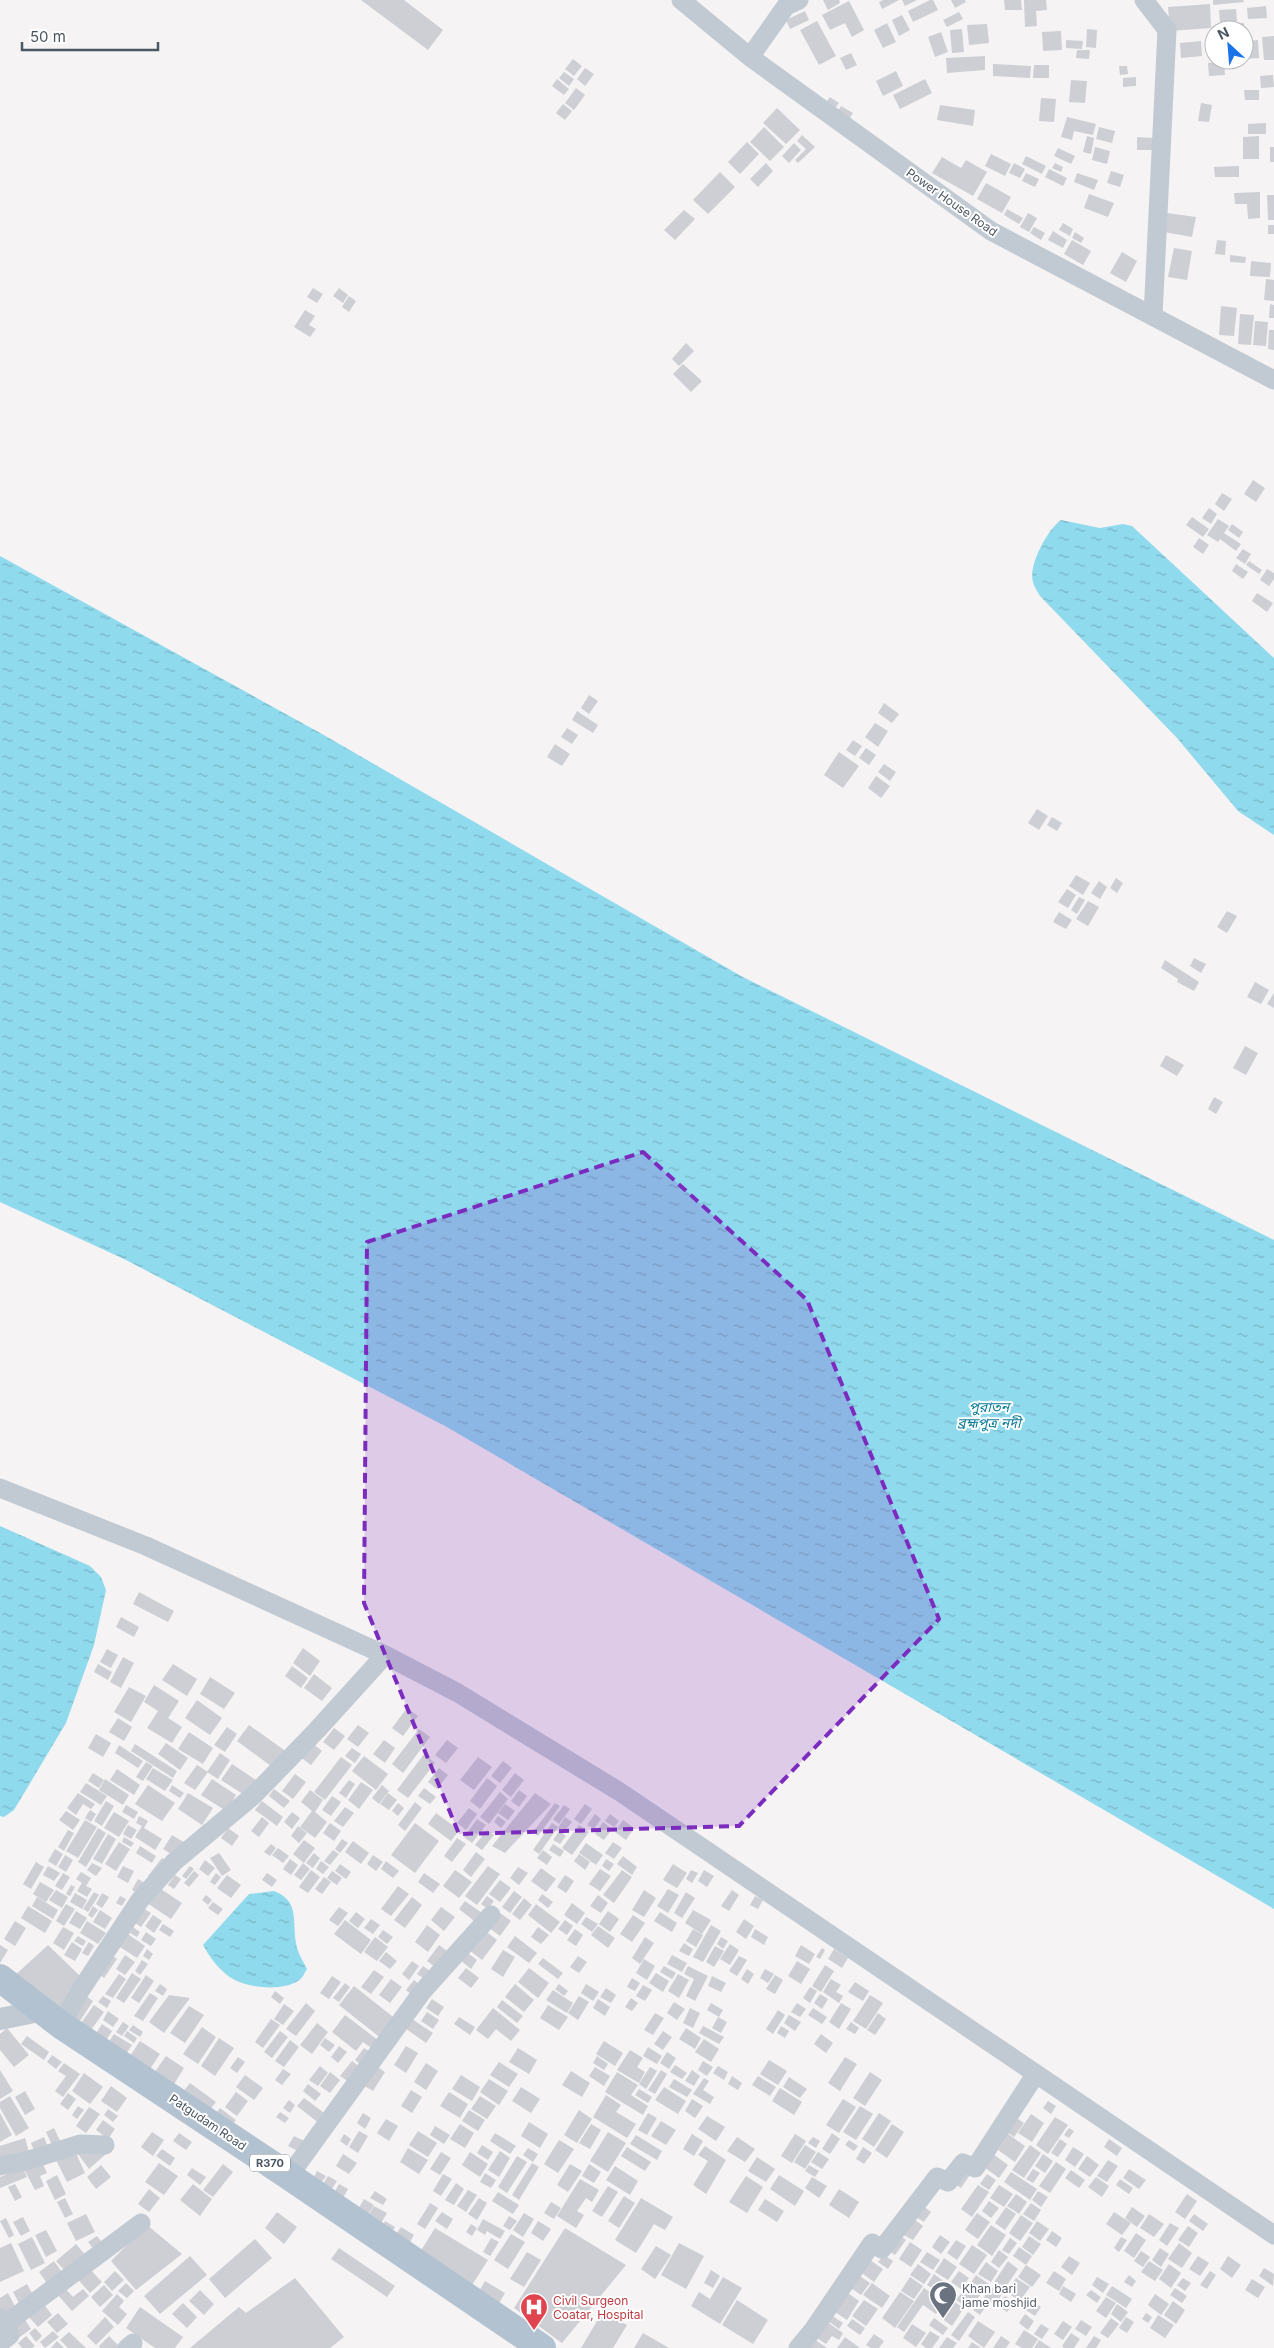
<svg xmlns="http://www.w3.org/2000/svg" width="1274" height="2348" font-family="Inter,'Noto Sans Bengali',sans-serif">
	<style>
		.water { fill: url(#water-ripples) }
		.building { fill: #cdcfd5 }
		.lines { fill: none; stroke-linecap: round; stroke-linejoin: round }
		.minor { stroke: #c1cad2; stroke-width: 19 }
		.tertiary { stroke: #c1cad2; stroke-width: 22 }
		.primary { stroke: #b3c2d1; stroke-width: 28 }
		.marked { fill: #7b2cbf; fill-opacity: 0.2; stroke: #7b2cbf; stroke-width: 4; stroke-dasharray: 10 6; stroke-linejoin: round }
		.labels { text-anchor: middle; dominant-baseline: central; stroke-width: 4; stroke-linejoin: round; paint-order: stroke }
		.shield { fill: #fff; stroke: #808990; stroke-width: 1 }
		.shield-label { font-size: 11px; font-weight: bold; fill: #4a5661 }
		.street-label { font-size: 12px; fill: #4a5661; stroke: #fff }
		.worship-label { font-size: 12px; fill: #5b616d; stroke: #fff; text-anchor: start }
		.health-label { font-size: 12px; fill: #be3a42; stroke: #fff; text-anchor: start }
		.water-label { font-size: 14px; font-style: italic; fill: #0c7c9b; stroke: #fff }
	</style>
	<defs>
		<pattern id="water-ripples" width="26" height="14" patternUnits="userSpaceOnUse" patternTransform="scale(1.25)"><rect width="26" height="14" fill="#90daee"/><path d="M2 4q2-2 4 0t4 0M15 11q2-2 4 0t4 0" fill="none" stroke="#78b4c4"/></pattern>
	</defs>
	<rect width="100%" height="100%" fill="#f5f3f3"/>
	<path class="water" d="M1061,520L1100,528L1123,524L1132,526L1274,658V835L1238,811L1177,738L1040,596C1038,592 1034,587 1033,582C1028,565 1048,529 1061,520Z
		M0,556L322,734L741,976L1274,1240V1909L445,1426L124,1259L0,1202Z
		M0,1526L90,1566L101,1577L106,1590L94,1645L66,1723L14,1810L4,1817L0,1816Z
		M274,1891C300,1901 292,1921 296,1943C297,1952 303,1961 307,1969C305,1972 302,1979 298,1981C281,1992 242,1988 227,1975C217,1967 209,1956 203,1945L249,1894Z"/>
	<path class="building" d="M361,0H404L443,30L428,50Z
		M823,0H839L840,3L828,10Z
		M883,0H899L882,9L879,2Z
		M902,0H917L905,6Z
		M930,0H933L938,10L913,22L908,11Z
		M951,0H965L966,2L955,8Z
		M1004,0H1021L1022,10H1005Z
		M1024,0H1046L1047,10L1036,11L1037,26L1025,27Z
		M1213,0H1243L1244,2L1213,5Z
		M849,1L864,30L852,37L845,23L830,30L822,15Z
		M1210,4L1211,28L1170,31L1168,7Z
		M1266,6L1267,18L1248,19L1247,8Z
		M1236,9L1237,21L1220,23L1219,10Z
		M805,11L809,20L790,29L786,20Z
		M959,12L963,19L947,27L943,20Z
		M902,15L910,30L899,36L892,20Z
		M817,21L836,56L819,65L800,30Z
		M887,23L896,42L883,48L874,30Z
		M1244,23L1245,30H1217L1216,25Z
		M987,24L989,43L969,45L967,25Z
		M962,29L964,52L952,53L950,30Z
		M1087,29L1097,30L1096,48L1086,47Z
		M1061,31L1062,50L1043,51L1042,32Z
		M941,32L948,52L935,57L928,37Z
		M1274,36V60H1264L1262,37Z
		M1066,40L1083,41L1082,49L1066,48Z
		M1258,40L1259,58L1244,59V41Z
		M1201,41L1202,56L1181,58L1180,43Z
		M1077,50H1090L1089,59L1076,58Z
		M851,53L857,65L846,70L840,58Z
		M985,56V70L947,73L946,58Z
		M573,59L582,66L574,76L565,69Z
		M1224,62L1225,75L1209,76L1208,63Z
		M993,64L1031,66L1030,78L993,76Z
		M1034,65H1049V78H1033Z
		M1119,66H1127L1128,74L1120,75Z
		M585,68L594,74L585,86L577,79Z
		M896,71L903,86L883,96L876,81Z
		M564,72L574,79L569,86L559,78Z
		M1273,75L1274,87L1261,88L1260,76Z
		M1136,77V86L1123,87V78Z
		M557,79L569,89L564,95L552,86Z
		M925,79L932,93L900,109L893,95Z
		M1071,80L1087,81L1085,103L1069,102Z
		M576,88L585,95L574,110L565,103Z
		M1244,90H1259V100H1245Z
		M830,97L839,103L833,111L824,105Z
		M1041,98L1056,99L1054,122L1039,121Z
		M1201,103L1212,105L1209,122L1198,121Z
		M563,104L572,111L565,120L556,113Z
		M940,105L975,110L973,126L937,120Z
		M841,106L853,113L848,121L836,114Z
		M777,108L800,130L786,144L763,123Z
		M1067,117L1096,124L1093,135L1074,131L1072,140L1061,137Z
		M1266,123V134H1248V124Z
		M764,127L784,147L770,161L750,142Z
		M1099,127L1115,131L1112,143L1096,139Z
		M802,135L815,147L798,163L795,160L806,149L797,141Z
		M1087,136L1094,138L1091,154L1083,152Z
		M1259,136V159H1243V137Z
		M1137,137L1153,138V150H1137Z
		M747,142L759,154L740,174L728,162Z
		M794,143L801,150L789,163L782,156Z
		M1095,147L1110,151L1107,164L1092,160Z
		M1270,147H1274V162H1270Z
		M1058,148L1075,156L1071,164L1054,156Z
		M991,154L1011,164L1005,176L985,166Z
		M1026,156L1046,166L1042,174L1022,164Z
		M942,157L961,168L966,160L987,172L973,196L932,173Z
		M766,163L773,171L758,187L750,179Z
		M1014,163L1025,169L1020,178L1009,173Z
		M1055,163L1063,167L1061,172L1052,168Z
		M1239,166V177H1215L1214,167Z
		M1049,169L1067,178L1063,186L1045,177Z
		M1111,171L1124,175L1120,187L1107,183Z
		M720,172L735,187L708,214L693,200Z
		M1026,173L1039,179L1035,187L1022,181Z
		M1077,173L1098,180L1094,190L1074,182Z
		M986,183L1011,197L1002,213L977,199Z
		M1260,192V218L1248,219L1247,204H1235L1234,193Z
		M1089,194L1114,203L1108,217L1084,208Z
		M1267,195H1274V220H1268Z
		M1007,209L1023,218L1019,224L1004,215Z
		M684,210L695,219L675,240L664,230Z
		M1028,213L1037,218L1029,232L1020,227Z
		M1167,213L1196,217L1192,237L1164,232Z
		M1063,223L1073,229L1070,236L1059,230Z
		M1268,225H1274V234H1268Z
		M1034,227L1045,233L1041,240L1030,233Z
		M1053,231L1067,240L1063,248L1048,240Z
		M1075,232L1084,238L1081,243L1072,238Z
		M1072,240L1091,251L1083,265L1064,254Z
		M1217,240L1226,241L1225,255L1215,254Z
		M1174,248L1192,251L1187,280L1168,277Z
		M1122,252L1137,261L1126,282L1110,273Z
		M1230,255L1246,257L1245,263L1230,262Z
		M1251,261L1271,263L1270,277L1250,276Z
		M1266,279L1274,280V301L1264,300Z
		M313,288L323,294L317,303L307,297Z
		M339,288L348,295L343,303L333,296Z
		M349,296L356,301L349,312L342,307Z
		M1270,304L1274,305V318H1269Z
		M1221,306L1237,308L1234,336L1219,335Z
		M305,310L315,316L309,325L316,329L310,337L294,327Z
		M1240,314L1254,315L1251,345L1238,344Z
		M1255,321L1268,322L1266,346L1253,345Z
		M1269,330H1274V350L1268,349Z
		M686,343L694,351L679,366L672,359Z
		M683,364L702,381L691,392L673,374Z
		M1253,480L1265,488L1256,502L1244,494Z
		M1222,493L1232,499L1224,511L1215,504Z
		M1209,508L1217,514L1211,524L1202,518Z
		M1192,517L1209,529L1203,537L1186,525Z
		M1218,519L1229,526L1224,533L1241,544L1236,551L1220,539L1218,542L1207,535Z
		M1232,524L1243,532L1239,538L1228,530Z
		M1199,538L1209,545L1203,554L1193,547Z
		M1243,549L1251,554L1245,564L1236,558Z
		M1249,561L1262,570L1259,574L1246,565Z
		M1236,564L1248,572L1243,579L1232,571Z
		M1267,569L1274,573V579L1269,586L1260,580Z
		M1257,593L1273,603L1267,612L1252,601Z
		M589,695L598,701L589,714L581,708Z
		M884,703L899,714L892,723L878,713Z
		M577,711L598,725L593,733L572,720Z
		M875,723L888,731L878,747L865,737Z
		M567,728L578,735L572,744L561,737Z
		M853,740L862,746L855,756L846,750Z
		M555,744L570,754L562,766L547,757Z
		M866,748L876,755L869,765L859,758Z
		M839,752L859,766L843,788L824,775Z
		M884,764L896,772L890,781L878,772Z
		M876,776L890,786L881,798L868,788Z
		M1037,809L1048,816L1039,830L1028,823Z
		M1052,817L1062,823L1057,831L1047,825Z
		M1076,875L1090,883L1083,895L1069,886Z
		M1116,878L1123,883L1117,893L1110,888Z
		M1099,881L1107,887L1100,899L1091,893Z
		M1067,889L1076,895L1068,908L1058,902Z
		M1079,897L1085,900L1077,914L1071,910Z
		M1088,901L1099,907L1088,926L1076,919Z
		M1227,911L1237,916L1227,933L1217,927Z
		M1059,912L1072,920L1066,929L1053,922Z
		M1194,958L1206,964L1201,973L1190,966Z
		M1165,960L1199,982L1194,991L1177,982L1178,979L1161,968Z
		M1255,982L1269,990L1261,1004L1247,997Z
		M1274,993V1008L1267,1004Z
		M1245,1046L1258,1053L1246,1075L1233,1068Z
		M1166,1055L1184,1065L1177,1076L1160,1066Z
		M1214,1097L1223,1102L1216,1114L1208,1109Z
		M139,1592L174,1611L168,1622L133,1604Z
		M121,1617L139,1627L134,1637L116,1627Z
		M303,1648L320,1661L310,1676L293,1663Z
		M107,1649L118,1655L111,1668L100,1662Z
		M123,1657L134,1663L121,1688L110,1682Z
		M98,1664L112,1672L108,1680L94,1672Z
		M173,1664L197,1679L187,1696L162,1680Z
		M292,1666L308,1678L301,1688L285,1676Z
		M314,1674L332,1688L322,1701L304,1688Z
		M210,1677L235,1693L224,1709L200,1694Z
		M154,1685L179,1701L168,1718L182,1727L172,1743L147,1728L158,1711L144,1702Z
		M129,1687L146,1696L131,1722L114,1712Z
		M197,1700L222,1718L210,1735L185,1718Z
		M407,1708L418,1716L403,1736L392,1728Z
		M118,1718L132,1727L124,1741L109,1732Z
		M249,1725L287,1752L275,1769L237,1741Z
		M358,1725L369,1733L358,1747L347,1739Z
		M227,1727L237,1734L225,1752L214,1745Z
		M334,1728L345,1736L334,1750L323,1742Z
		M419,1729L430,1737L403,1773L392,1764Z
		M189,1732L213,1748L203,1764L178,1749Z
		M96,1734L111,1743L103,1757L88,1748Z
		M384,1740L395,1748L385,1763L373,1754Z
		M447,1740L458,1748L446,1763L435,1755Z
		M311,1742L322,1751L311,1765L300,1757Z
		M166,1743L188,1758L180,1770L158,1754Z
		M135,1744L177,1771L173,1778L131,1751Z
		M119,1745L143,1761L138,1768L115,1753Z
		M352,1748L361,1754L355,1763L345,1756Z
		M220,1753L230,1760L218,1779L207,1772Z
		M424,1754L435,1763L408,1798L397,1790Z
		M364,1756L388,1774L376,1790L352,1771Z
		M341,1757L352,1765L325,1800L314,1792Z
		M478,1757L492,1767L474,1790L460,1780Z
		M503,1761L512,1768L500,1783L491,1776Z
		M146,1762L153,1766L143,1781L136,1777Z
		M232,1764L256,1780L246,1796L221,1780Z
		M197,1765L208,1772L195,1790L184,1783Z
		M153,1768L173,1780L165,1791L146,1779Z
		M439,1768L448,1775L437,1789L428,1782Z
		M117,1769L140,1785L134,1795L110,1780Z
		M93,1773L104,1780L99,1788L88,1781Z
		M515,1773L524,1780L511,1797L502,1790Z
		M295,1774L306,1782L293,1799L282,1791Z
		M487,1778L497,1786L480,1809L470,1801Z
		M105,1779L129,1795L123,1805L99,1790Z
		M212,1779L236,1795L226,1811L201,1795Z
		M349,1780L355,1784L346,1798L339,1793Z
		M361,1782L373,1790L359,1809L348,1800Z
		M86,1783L107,1796L101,1805L80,1792Z
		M148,1785L175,1803L162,1821L135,1804Z
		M172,1785L184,1793L180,1798L169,1791Z
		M382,1785L389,1791L379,1804L372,1798Z
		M424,1788L436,1797L430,1804L418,1796Z
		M274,1789L290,1801L284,1808L269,1796Z
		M310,1790L323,1800L315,1812L327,1822L315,1838L300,1827L312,1811L301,1802Z
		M519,1790L527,1796L519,1807L511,1801Z
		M500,1792L508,1799L489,1824L480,1817Z
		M78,1793L95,1804L91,1809L83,1804L76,1815L67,1808Z
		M188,1793L213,1808L202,1825L178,1809Z
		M388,1793L397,1800L389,1810L380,1804Z
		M535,1793L551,1804L505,1853L492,1846Z
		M332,1796L341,1802L331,1816L322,1810Z
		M106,1801L114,1806L102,1826L94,1821Z
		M262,1801L283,1817L277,1826L255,1810Z
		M415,1802L422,1808L405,1831L398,1825Z
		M398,1803L404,1808L398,1816L392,1811Z
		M555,1803L560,1806L538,1836L533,1832Z
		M505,1804L515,1811L508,1820L498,1813Z
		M585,1804L592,1809L581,1824L574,1819Z
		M126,1805L138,1812L134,1819L122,1812Z
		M564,1805L570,1809L559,1824L553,1819Z
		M345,1807L354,1813L343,1827L334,1821Z
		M469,1808L477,1814L466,1830L457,1823Z
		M90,1810L96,1814L91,1822L85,1818Z
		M66,1811L80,1820L73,1830L59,1820Z
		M114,1812L129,1821L119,1837L104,1828Z
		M292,1812L300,1818L292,1829L284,1822Z
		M436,1813L459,1830L451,1841L428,1824Z
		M595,1814L601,1819L594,1829L587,1825Z
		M610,1814L619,1821L614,1827L605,1821Z
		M139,1816L148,1821L144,1828L162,1839L155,1850L135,1837L142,1826L136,1823Z
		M498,1816L506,1822L501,1828L494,1822Z
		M262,1817L269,1823L259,1837L251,1831Z
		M565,1817L572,1822L564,1832L558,1828Z
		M477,1819L486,1825L472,1843L464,1837Z
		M85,1820L97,1827L78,1858L66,1851Z
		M623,1820L634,1828L626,1840L615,1832Z
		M603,1822L612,1829L604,1840L595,1834Z
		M330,1823L341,1831L334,1841L323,1833Z
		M415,1823L439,1841L415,1873L391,1855Z
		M552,1823L558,1827L539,1854L533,1850Z
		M128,1825L137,1830L131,1839L123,1834Z
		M579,1825L589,1832L572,1855L562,1848Z
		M298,1826L307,1833L299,1843L291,1836Z
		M98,1828L106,1833L86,1867L78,1862Z
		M228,1828L239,1836L232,1846L221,1838Z
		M68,1830L74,1833L64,1851L58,1847Z
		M487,1830L494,1835L482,1850L475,1845Z
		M559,1831L566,1836L560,1844L553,1840Z
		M108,1834L116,1839L102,1864L93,1859Z
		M172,1835L185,1843L176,1857L163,1849Z
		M124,1837L134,1843L131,1847L122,1842Z
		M457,1838L466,1844L452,1862L444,1856Z
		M342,1839L348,1843L340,1853L335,1849Z
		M304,1840L315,1848L304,1863L293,1854Z
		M353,1841L369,1853L361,1864L345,1852Z
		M119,1842L130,1849L116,1871L105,1864Z
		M613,1842L622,1848L614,1859L605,1853Z
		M586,1843L603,1855L596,1865L579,1853Z
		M271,1844L276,1848L270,1856L264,1852Z
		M553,1844L564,1851L560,1857L549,1850Z
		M140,1846L156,1856L152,1863L136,1853Z
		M278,1848L289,1856L283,1863L272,1855Z
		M55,1849L63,1854L56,1866L48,1861Z
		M333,1850L339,1854L330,1865L324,1861Z
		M543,1850L552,1857L547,1865L537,1858Z
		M476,1852L485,1859L471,1877L463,1870Z
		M219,1853L231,1870L222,1876L210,1858Z
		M314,1853L320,1858L313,1868L306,1863Z
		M579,1854L590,1862L585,1870L574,1861Z
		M65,1855L73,1860L66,1872L58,1867Z
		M373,1855L383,1862L376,1871L367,1864Z
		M623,1856L637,1867L632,1875L617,1864Z
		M162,1858L168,1862L154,1881L148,1876Z
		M290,1859L298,1865L291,1875L283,1869Z
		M606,1859L614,1864L609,1871L602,1866Z
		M205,1860L215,1868L208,1876L199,1869Z
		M321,1861L329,1867L323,1874L316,1869Z
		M386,1861L399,1871L393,1878L381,1869Z
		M36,1862L44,1867L31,1889L23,1884Z
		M92,1863L102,1868L96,1876L87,1870Z
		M303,1863L310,1869L301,1880L294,1875Z
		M340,1864L351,1872L346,1879L335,1871Z
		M673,1864L687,1873L677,1888L663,1880Z
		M48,1866L60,1873L54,1881L43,1875Z
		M123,1866L134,1871L128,1883L117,1877Z
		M190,1866L194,1869L186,1879L182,1876Z
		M488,1866L500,1874L477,1905L465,1896Z
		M518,1867L528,1873L519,1885L510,1878Z
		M541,1868L556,1879L546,1892L531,1881Z
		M600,1869L611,1876L600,1891L589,1884Z
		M311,1870L320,1877L308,1893L299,1887Z
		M455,1870L472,1882L459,1898L443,1886Z
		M622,1870L632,1877L614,1903L603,1895Z
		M691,1870L698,1873L692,1883L686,1879Z
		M704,1870L714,1876L707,1887L698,1881Z
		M194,1871L199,1875L189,1887L184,1883Z
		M332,1871L342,1878L337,1885L327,1878Z
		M81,1872L91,1878L86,1886L92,1889L87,1897L77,1891L82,1883L76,1879Z
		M63,1873L70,1877L62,1890L55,1886Z
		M216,1873L221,1877L215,1885L210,1882Z
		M267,1873L277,1880L272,1887L262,1880Z
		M424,1873L440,1884L433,1893L418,1882Z
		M175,1875L181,1879L174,1889L168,1885Z
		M227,1875L241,1885L231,1898L217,1888Z
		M565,1875L574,1881L566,1893L557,1887Z
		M324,1877L331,1882L322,1894L315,1889Z
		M138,1879L147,1884L141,1895L132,1890Z
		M500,1880L511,1888L500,1902L489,1894Z
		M40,1882L54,1890L46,1902L33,1894Z
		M71,1885L75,1887L70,1896L66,1894Z
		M398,1886L409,1894L391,1916L381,1909Z
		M158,1887L182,1903L171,1919L147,1903Z
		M668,1889L679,1895L668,1913L657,1906Z
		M56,1890L68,1897L62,1908L49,1900Z
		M644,1890L656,1898L644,1917L632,1910Z
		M732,1890L739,1895L729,1911L721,1906Z
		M514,1891L522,1897L510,1913L502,1907Z
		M94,1892L99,1895L88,1912L83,1909Z
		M686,1892L695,1898L682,1918L674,1913Z
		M75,1893L87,1900L82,1909L70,1902Z
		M102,1893L109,1897L102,1908L96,1904Z
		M542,1894L553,1902L548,1908L538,1900Z
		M206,1895L212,1900L208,1905L202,1900Z
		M598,1895L608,1903L601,1913L590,1906Z
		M120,1896L126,1899L122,1906L116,1903Z
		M487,1896L494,1901L488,1909L481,1904Z
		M755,1896L763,1900L758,1909L750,1905Z
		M37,1897L58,1910L53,1919L32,1906Z
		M412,1897L422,1905L405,1928L394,1920Z
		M524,1898L532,1905L520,1920L512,1914Z
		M465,1901L485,1915L478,1924L459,1909Z
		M213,1902L223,1909L218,1915L208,1908Z
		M572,1903L585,1913L577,1924L564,1915Z
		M66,1904L75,1909L64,1926L56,1921Z
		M536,1904L560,1922L551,1933L528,1915Z
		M28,1906L52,1921L45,1933L21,1918Z
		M93,1906L98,1910L92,1918L88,1915Z
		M141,1907L151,1913L141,1927L132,1921Z
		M339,1907L348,1913L338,1926L329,1920Z
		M441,1907L455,1917L444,1931L431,1920Z
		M100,1910L112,1918L105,1929L93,1922Z
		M693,1910L711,1920L702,1934L685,1923Z
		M76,1911L87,1918L80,1929L69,1923Z
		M608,1911L619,1919L610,1932L599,1924Z
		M356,1912L365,1919L358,1928L349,1921Z
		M499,1912L511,1921L500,1936L488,1927Z
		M660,1912L677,1923L672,1932L654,1921Z
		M153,1915L162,1921L154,1933L145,1926Z
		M633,1915L645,1923L632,1942L620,1934Z
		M586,1917L598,1924L592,1932L581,1924Z
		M371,1919L380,1925L373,1934L364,1928Z
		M744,1919L754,1926L746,1939L736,1932Z
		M345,1920L371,1940L361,1954L334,1934Z
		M565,1920L573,1926L567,1935L558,1929Z
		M15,1921L26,1928L15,1946L4,1939Z
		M87,1921L106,1933L98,1944L80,1933Z
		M163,1924L174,1931L170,1937L159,1930Z
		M427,1925L440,1935L428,1952L415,1942Z
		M711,1925L721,1931L703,1962L693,1957Z
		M598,1926L615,1938L608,1948L591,1935Z
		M63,1927L74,1933L64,1950L53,1943Z
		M133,1927L140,1932L137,1937L130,1933Z
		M538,1927L549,1935L541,1944L531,1937Z
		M575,1929L583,1935L576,1946L567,1940Z
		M693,1929L703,1935L696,1947L686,1941Z
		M755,1929L768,1937L764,1945L751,1937Z
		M383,1930L393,1937L387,1944L378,1937Z
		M484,1930L497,1940L482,1960L469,1950Z
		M125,1932L145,1946L137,1958L117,1945Z
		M146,1932L156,1939L151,1946L141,1940Z
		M78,1936L86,1941L83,1946L74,1941Z
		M515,1936L537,1953L529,1963L507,1947Z
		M375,1937L388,1947L377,1961L364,1952Z
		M645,1937L654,1943L640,1964L632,1958Z
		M721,1937L728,1941L723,1949L717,1944Z
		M72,1942L82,1949L75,1961L64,1955Z
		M89,1942L94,1946L88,1956L82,1953Z
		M684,1943L693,1949L689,1956L679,1951Z
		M730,1944L739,1950L730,1965L720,1959Z
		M0,1945L8,1950L0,1963Z
		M48,1945L81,1977L58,2014L12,1978Z
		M439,1945L447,1951L435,1967L427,1961Z
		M801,1945L815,1954L809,1964L795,1956Z
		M715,1946L724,1951L714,1967L706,1962Z
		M822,1948L825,1950L820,1959L816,1957Z
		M147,1949L153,1954L149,1960L143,1956Z
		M834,1949L848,1958L842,1968L828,1959Z
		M503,1950L515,1957L503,1977L491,1969Z
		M465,1951L477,1960L471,1969L459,1959Z
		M386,1952L397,1961L390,1969L379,1961Z
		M109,1953L117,1959L104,1978L96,1972Z
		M125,1955L135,1962L125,1975L116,1969Z
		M672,1955L687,1963L682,1972L667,1964Z
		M578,1956L587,1962L579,1973L570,1967Z
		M739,1956L747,1960L737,1976L729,1971Z
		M543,1958L563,1973L558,1979L538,1964Z
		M644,1959L655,1966L647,1980L636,1973Z
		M142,1960L148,1964L140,1975L135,1971Z
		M412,1961L419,1966L409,1980L402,1974Z
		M797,1961L810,1969L801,1984L788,1976Z
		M825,1965L834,1971L821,1992L812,1986Z
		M423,1966L430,1971L425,1979L417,1974Z
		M664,1966L676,1973L672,1979L660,1972Z
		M688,1966L708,1976L695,2001L686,1996L694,1979L684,1974Z
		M466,1968L479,1978L471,1988L458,1978Z
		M529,1968L549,1983L538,1998L518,1982Z
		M747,1969L754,1974L748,1984L741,1979Z
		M765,1969L774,1974L768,1983L760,1978Z
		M374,1970L384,1977L371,1994L361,1987Z
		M132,1973L141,1979L124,2003L116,1998Z
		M656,1973L669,1981L663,1992L649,1983Z
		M119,1974L126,1979L113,1998L105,1994Z
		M678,1974L689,1980L679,1998L668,1991Z
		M146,1975L154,1981L139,2003L131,1998Z
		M775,1975L783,1980L775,1994L766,1989Z
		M332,1976L341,1982L329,1999L320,1993Z
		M712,1976L726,1983L721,1992L708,1986Z
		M632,1978L640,1983L635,1991L627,1987Z
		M391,1979L402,1987L390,2003L379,1995Z
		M831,1979L841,1985L836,1992L843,1996L839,2003L823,1992Z
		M414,1980L419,1984L411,1994L406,1990Z
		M855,1982L869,1991L863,2001L848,1992Z
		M345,1983L350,1987L339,2002L333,1998Z
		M160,1984L167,1989L163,1996L155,1991Z
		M515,1984L534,2000L524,2012L505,1997Z
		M559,1984L568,1991L564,1996L555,1989Z
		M586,1984L599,1992L593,2001L581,1993Z
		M643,1985L652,1990L645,2001L636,1996Z
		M354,1986L397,2020L382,2039L339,2005Z
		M810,1987L817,1991L810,2003L803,1998Z
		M606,1988L616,1995L611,2003L600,1997Z
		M553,1990L573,2003L567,2013L546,2000Z
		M275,1991L284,1998L280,2004L271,1997Z
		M150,1993L158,1998L143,2021L134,2016Z
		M83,1994L93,2001L78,2024L67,2017Z
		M820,1994L828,1999L822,2009L814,2003Z
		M169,1995L190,1998L164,2033L149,2022Z
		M870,1995L883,2003L866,2029L853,2021Z
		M103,1996L111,2001L107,2008L98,2002Z
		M579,1996L589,2002L578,2020L568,2013Z
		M631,1998L638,2003L632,2011L625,2007Z
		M432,1999L444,2007L438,2016L426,2008Z
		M598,1999L610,2007L605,2016L593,2008Z
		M502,2000L523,2016L517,2023L497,2007Z
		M674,2002L685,2009L677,2020L667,2013Z
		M306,2003L315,2011L296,2036L286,2029Z
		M711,2003L723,2010L719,2017L707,2010Z
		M797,2003L806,2009L800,2017L791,2012Z
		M841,2003L851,2009L839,2029L829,2022Z
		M284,2004L294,2011L283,2025L274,2019Z
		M94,2005L104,2012L91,2030L81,2023Z
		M548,2005L568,2017L559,2030L540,2018Z
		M189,2006L204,2015L185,2043L170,2033Z
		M493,2008L520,2030L511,2041L496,2029L488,2039L476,2030Z
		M690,2008L700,2013L693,2028L683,2023Z
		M813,2008L827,2017L822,2024L808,2015Z
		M778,2010L785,2015L773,2034L766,2029Z
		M108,2011L119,2019L113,2027L103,2020Z
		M427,2012L439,2020L433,2029L421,2021Z
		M655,2013L664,2018L653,2035L644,2030Z
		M878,2013L886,2019L875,2035L867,2030Z
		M345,2015L383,2044L377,2052L363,2042L356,2051L332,2032Z
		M789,2015L801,2022L795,2031L784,2023Z
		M409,2017L433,2033L426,2043L402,2026Z
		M459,2017L475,2027L470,2035L454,2024Z
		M718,2017L727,2022L721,2033L712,2028Z
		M271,2019L280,2025L263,2048L255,2042Z
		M123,2022L129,2026L122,2036L116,2032Z
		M851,2022L859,2028L855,2034L846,2029Z
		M317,2023L328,2032L312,2054L300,2045Z
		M102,2024L112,2031L105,2042L95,2035Z
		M133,2025L143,2032L140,2037L129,2030Z
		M703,2026L724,2037L719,2044L699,2033Z
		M781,2026L789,2031L785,2038L777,2033Z
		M202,2027L216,2037L198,2064L183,2054Z
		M7,2028L29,2055L14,2067L0,2050V2034Z
		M686,2028L701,2038L695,2049L679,2039Z
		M127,2031L137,2038L134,2043L124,2036Z
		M280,2031L288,2037L272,2058L264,2052Z
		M663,2031L672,2037L663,2050L654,2044Z
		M114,2034L132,2045L126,2054L108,2043Z
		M821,2034L833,2043L826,2053L814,2044Z
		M27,2036L49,2052L44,2060L21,2044Z
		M219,2038L234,2048L215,2076L201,2066Z
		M325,2038L335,2045L329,2052L320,2045Z
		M704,2039L719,2049L711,2062L695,2052Z
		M290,2040L299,2047L284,2067L275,2061Z
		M140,2041L160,2054L148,2072L128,2059Z
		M604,2041L623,2053L615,2066L596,2054Z
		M339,2046L347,2052L338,2063L331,2057Z
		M406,2046L418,2053L406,2073L394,2065Z
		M648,2047L662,2056L657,2064L643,2056Z
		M364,2048L372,2053L362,2066L355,2060Z
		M518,2048L537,2060L529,2074L509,2062Z
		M630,2050L643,2058L637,2067L645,2072L639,2083L617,2070Z
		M667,2052L676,2058L669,2069L660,2063Z
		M52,2055L62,2062L56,2069L47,2062Z
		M166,2056L184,2068L173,2086L154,2073Z
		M597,2056L608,2064L604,2070L593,2063Z
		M238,2057L245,2062L237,2073L230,2068Z
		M845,2057L857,2064L840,2091L828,2083Z
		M769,2060L787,2071L778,2085L760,2074Z
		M352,2061L360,2067L349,2082L340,2076Z
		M703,2061L713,2067L707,2076L698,2070Z
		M499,2062L518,2074L509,2087L490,2075Z
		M64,2063L80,2074L63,2097L55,2091L66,2076L58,2071Z
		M426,2063L438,2071L426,2090L414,2082Z
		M373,2064L385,2072L373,2091L361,2084Z
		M675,2065L687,2073L682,2079L670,2072Z
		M320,2066L328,2073L318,2086L309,2080Z
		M718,2066L728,2072L724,2080L713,2073Z
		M595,2067L610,2076L604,2086L589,2076Z
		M650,2067L657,2071L646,2089L639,2084Z
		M283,2069L291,2074L282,2085L275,2080Z
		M0,2070L13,2091L0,2099Z
		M661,2070L667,2074L655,2094L648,2090Z
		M692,2070L700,2076L694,2086L685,2081Z
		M571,2071L590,2083L582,2097L562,2085Z
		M330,2072L340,2080L330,2093L320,2086Z
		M617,2072L638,2085L631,2095L648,2106L643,2115L605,2092Z
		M870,2072L882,2080L865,2106L853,2098Z
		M84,2073L103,2087L90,2104L72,2091Z
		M245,2075L263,2088L254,2100L236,2087Z
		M461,2075L480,2087L472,2101L452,2089Z
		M732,2076L742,2083L738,2090L728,2084Z
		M758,2076L776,2087L770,2096L752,2085Z
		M789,2077L807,2089L800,2098L783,2087Z
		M704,2078L709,2081L703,2090L714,2097L710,2104L693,2094Z
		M489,2079L508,2091L499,2105L480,2092Z
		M674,2079L692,2090L687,2097L669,2087Z
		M190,2083L216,2102L208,2112L182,2093Z
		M308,2084L321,2094L315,2101L303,2091Z
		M111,2086L127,2098L117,2112L101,2101Z
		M521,2087L540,2099L531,2113L512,2101Z
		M664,2087L686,2101L678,2114L655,2100Z
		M780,2088L802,2102L794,2115L772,2101Z
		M639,2089L652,2097L648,2103L635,2095Z
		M411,2090L422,2097L412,2113L401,2106Z
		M25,2091L35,2109L25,2115L15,2097Z
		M236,2092L248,2101L237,2116L225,2107Z
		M449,2092L468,2104L460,2118L440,2106Z
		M68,2093L76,2099L68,2110L60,2104Z
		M606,2095L621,2105L616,2112L636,2124L627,2138L593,2117Z
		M10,2096L29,2128L16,2136L0,2108V2102Z
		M480,2096L496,2106L487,2119L471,2109Z
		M304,2098L327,2115L320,2124L297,2106Z
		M692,2099L703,2106L695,2118L685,2111Z
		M843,2099L856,2107L839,2133L826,2125Z
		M289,2100L295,2105L290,2113L283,2108Z
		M1048,2101L1056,2106L1051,2114L1043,2108Z
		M78,2106L84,2110L77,2119L72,2115Z
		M860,2106L873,2114L856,2140L843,2132Z
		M89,2107L100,2114L86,2133L76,2126Z
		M220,2108L236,2120L227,2132L211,2120Z
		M108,2109L118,2116L113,2122L104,2115Z
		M469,2110L485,2120L478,2131L462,2121Z
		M579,2110L592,2119L577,2143L564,2135Z
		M280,2112L289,2118L285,2123L276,2117Z
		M0,2113L12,2135L0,2142Z
		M363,2113L371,2118L365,2129L357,2123Z
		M648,2113L657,2118L647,2135L638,2130Z
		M879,2113L891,2121L874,2147L862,2139Z
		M1031,2114L1044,2123L1032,2142L1018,2133Z
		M1012,2115L1024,2123L1014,2137L1002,2129Z
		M707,2116L725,2127L716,2141L698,2129Z
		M1055,2117L1068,2125L1048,2154L1036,2145Z
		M386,2119L398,2126L389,2141L377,2133Z
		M103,2120L115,2129L108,2139L96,2130Z
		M661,2121L676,2130L666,2145L651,2136Z
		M529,2122L548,2134L540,2148L521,2136Z
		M460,2124L474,2133L465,2148L450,2139Z
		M591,2124L601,2130L590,2149L579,2143Z
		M892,2124L904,2132L887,2158L875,2150Z
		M435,2126L450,2135L444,2144L430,2135Z
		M54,2128L62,2145L54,2149L46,2132Z
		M1069,2128L1074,2131L1069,2138L1064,2135Z
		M359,2131L368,2136L358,2153L349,2147Z
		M418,2131L437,2143L428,2157L409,2145Z
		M152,2132L164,2140L153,2156L141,2147Z
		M608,2132L626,2143L608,2172L590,2161Z
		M179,2133L192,2142L186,2150L173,2141Z
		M495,2133L516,2146L510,2154L490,2141Z
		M832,2133L840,2139L830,2154L822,2149Z
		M344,2134L351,2139L347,2146L340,2141Z
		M692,2134L703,2141L694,2156L683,2149Z
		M795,2134L806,2141L792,2163L781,2156Z
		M1008,2134L1025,2146L1015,2162L998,2150Z
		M636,2135L662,2151L657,2160L630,2144Z
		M294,2136L306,2142L300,2152L288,2146Z
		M44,2137L49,2150L36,2156L31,2143Z
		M737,2137L755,2149L745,2162L727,2151Z
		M813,2137L820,2141L816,2148L808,2143Z
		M25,2138L29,2152L0,2161V2146Z
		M1060,2139L1067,2144L1058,2157L1051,2153Z
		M1109,2139L1122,2148L1117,2156L1104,2147Z
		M559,2140L574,2149L558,2173L544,2164Z
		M849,2140L858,2146L854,2151L845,2145Z
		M482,2145L493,2152L488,2160L477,2153Z
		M805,2145L816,2152L805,2169L794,2162Z
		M1030,2145L1041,2153L1024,2178L1012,2170Z
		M705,2146L726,2160L706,2194L693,2185L708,2161L698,2155Z
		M627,2147L651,2162L645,2171L621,2156Z
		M863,2147L872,2153L864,2164L856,2159Z
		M1073,2147L1084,2154L1075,2167L1065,2160Z
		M408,2148L428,2160L419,2174L400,2162Z
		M528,2148L538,2154L533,2162L523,2155Z
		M162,2149L175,2158L170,2166L156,2156Z
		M75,2150L107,2153L89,2169Z
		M75,2151L85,2173L67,2182L56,2160Z
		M500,2151L510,2158L499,2177L488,2170Z
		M441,2152L451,2158L440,2175L430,2169Z
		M470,2152L488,2164L480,2177L462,2165Z
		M818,2152L829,2159L822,2169L811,2162Z
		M343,2154L357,2163L349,2174L336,2166Z
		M993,2154L1008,2165L999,2178L984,2167Z
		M1043,2154L1053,2161L1045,2173L1035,2166Z
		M517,2156L527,2162L507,2193L498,2187Z
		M1087,2156L1099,2165L1090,2177L1078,2169Z
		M757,2157L775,2169L766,2182L748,2171Z
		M41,2160L47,2173L40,2176L44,2186L35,2190L24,2169Z
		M1108,2160L1118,2166L1107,2182L1097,2176Z
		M1056,2162L1066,2169L1050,2193L1039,2186Z
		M159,2163L178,2176L164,2195L145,2182Z
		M532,2163L539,2167L519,2200L512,2195Z
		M223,2164L233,2172L213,2197L203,2190Z
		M570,2164L582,2171L568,2192L557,2185Z
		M589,2164L601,2172L594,2183L582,2176Z
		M101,2165L111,2177L96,2189L87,2177Z
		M809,2165L819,2171L815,2177L805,2171Z
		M615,2166L638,2181L630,2195L606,2180Z
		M963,2166L972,2172L961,2188L952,2182Z
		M23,2168L27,2177L0,2188V2177Z
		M192,2168L206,2177L200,2185L187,2175Z
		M1033,2169L1040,2173L1033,2183L1026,2179Z
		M1129,2169L1146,2180L1139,2189L1123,2178Z
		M1071,2170L1085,2180L1079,2188L1065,2178Z
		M317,2171L326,2176L321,2183L313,2179Z
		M1011,2172L1037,2189L1030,2200L1004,2182Z
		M485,2173L496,2180L491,2188L480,2182Z
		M443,2174L452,2179L441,2196L433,2191Z
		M987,2174L996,2180L989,2190L980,2184Z
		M57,2175L66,2194L55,2200L46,2181Z
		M779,2175L804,2191L795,2206L770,2189Z
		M328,2176L337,2181L332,2189L323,2184Z
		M746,2176L763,2187L747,2213L729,2202Z
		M812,2177L827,2186L819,2198L805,2188Z
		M1096,2177L1109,2186L1102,2197L1088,2187Z
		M580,2179L599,2190L592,2202L586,2198L577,2211L584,2215L576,2228L557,2216Z
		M1120,2179L1133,2188L1129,2194L1116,2185Z
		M456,2183L464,2189L454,2205L445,2200Z
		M15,2184L22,2197L15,2201L8,2187Z
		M193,2184L212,2199L200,2216L180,2200Z
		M339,2184L348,2189L340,2203L331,2198Z
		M978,2185L989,2192L972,2217L961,2209Z
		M999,2185L1013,2194L1004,2207L990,2198Z
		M608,2186L618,2192L602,2217L592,2211Z
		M149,2189L160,2198L149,2212L138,2204Z
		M839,2189L859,2202L849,2218L829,2205Z
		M468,2190L477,2195L466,2212L457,2206Z
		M375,2191L387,2199L383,2205L370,2198Z
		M1038,2191L1048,2197L1041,2207L1032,2200Z
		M498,2192L519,2205L513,2214L492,2201Z
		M1016,2194L1027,2202L1019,2214L1007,2206Z
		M1187,2194L1197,2201L1185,2219L1175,2212Z
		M624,2196L635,2203L619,2228L608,2221Z
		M65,2198L73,2214L65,2218L57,2202Z
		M479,2198L487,2203L477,2220L468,2214Z
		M641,2198L673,2217L665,2230L654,2224L636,2253L615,2240Z
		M364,2199L374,2205L366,2217L357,2211Z
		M765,2199L784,2211L777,2222L758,2210Z
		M989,2201L999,2208L991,2218L982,2211Z
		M551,2202L561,2208L554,2219L544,2213Z
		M430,2203L438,2208L425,2229L417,2224Z
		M1031,2203L1041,2210L1034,2221L1023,2214Z
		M922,2205L931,2212L924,2222L914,2216Z
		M374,2206L387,2213L380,2225L367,2217Z
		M1006,2207L1016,2214L1005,2230L995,2223Z
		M1132,2207L1145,2216L1137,2227L1125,2218Z
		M277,2212L297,2227L284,2244L265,2228Z
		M442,2212L453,2219L447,2229L435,2221Z
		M1114,2212L1131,2223L1122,2235L1106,2224Z
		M524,2213L534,2219L523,2237L513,2230Z
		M977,2213L990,2222L978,2239L965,2230Z
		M86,2214L95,2232L76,2241L67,2223Z
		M1149,2214L1164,2224L1154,2237L1140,2228Z
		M1194,2214L1208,2224L1203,2231L1189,2221Z
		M1021,2215L1033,2223L1020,2241L1009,2233Z
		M509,2216L517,2221L510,2230L503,2226Z
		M23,2217L30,2231L21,2236L13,2222Z
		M911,2217L923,2226L913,2240L900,2233Z
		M6,2218L14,2235L9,2238L0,2221Z
		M483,2219L505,2231L500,2239L487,2231L485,2235L477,2230Z
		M385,2221L395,2227L390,2236L380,2230Z
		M538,2221L551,2229L543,2241L531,2233Z
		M1037,2221L1049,2229L1040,2241L1029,2233Z
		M1170,2223L1179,2228L1167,2246L1159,2240Z
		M471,2224L477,2228L472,2236L466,2232Z
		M147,2225L182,2254L136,2290L111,2261Z
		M991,2225L1006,2235L992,2256L977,2245Z
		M1188,2226L1198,2233L1189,2247L1178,2240Z
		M401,2227L414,2235L407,2247L393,2239Z
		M435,2228L488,2260L472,2285L420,2252Z
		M565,2228L626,2265L562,2343L514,2308Z
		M46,2230L57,2251L46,2257L35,2235Z
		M1052,2231L1062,2238L1056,2247L1046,2240Z
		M1136,2233L1146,2240L1134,2258L1124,2251Z
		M511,2234L525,2242L508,2269L494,2260Z
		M898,2234L906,2240L895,2255L887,2250Z
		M940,2235L950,2242L941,2254L932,2247Z
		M97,2236L104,2245L95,2251L88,2242Z
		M1029,2236L1041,2244L1033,2255L1022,2247Z
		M32,2237L45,2263L31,2270L18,2244Z
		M1121,2237L1127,2240L1119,2252L1114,2248Z
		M491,2238L499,2242L490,2256L483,2252Z
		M1010,2238L1017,2243L1009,2254L1002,2250Z
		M255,2239L272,2258L225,2298L209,2279Z
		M956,2240L966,2246L957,2260L947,2253Z
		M910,2242L922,2250L911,2267L899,2259Z
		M11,2243L24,2271L0,2282V2248Z
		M679,2243L704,2256L686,2289L661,2275Z
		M1179,2243L1192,2253L1182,2268L1168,2259Z
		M76,2244L87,2257L67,2273L56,2261Z
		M972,2245L987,2255L974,2274L959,2264Z
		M656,2246L671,2255L655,2279L641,2269Z
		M1019,2247L1032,2256L1026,2265L1013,2256Z
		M339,2248L395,2286L387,2297L331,2259Z
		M1160,2248L1169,2254L1161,2267L1152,2260Z
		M999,2250L1008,2257L999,2268L991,2262Z
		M1141,2251L1150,2257L1143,2267L1134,2261Z
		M527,2252L541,2260L524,2287L510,2279Z
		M927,2252L940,2260L933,2270L920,2262Z
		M884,2255L893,2261L888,2269L878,2262Z
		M190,2256L207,2275L160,2314L144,2296Z
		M1069,2256L1080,2263L1072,2275L1061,2267Z
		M1198,2256L1209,2263L1200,2276L1189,2269Z
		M1228,2256L1241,2265L1232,2278L1220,2269Z
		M867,2258L883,2269L874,2282L859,2271Z
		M944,2258L957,2267L948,2280L935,2272Z
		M54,2261L64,2275L49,2286L39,2272Z
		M1008,2261L1018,2269L1003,2291L993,2284Z
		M1149,2261L1163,2270L1155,2281L1141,2272Z
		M986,2262L998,2271L991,2282L978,2274Z
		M918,2264L931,2274L924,2284L910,2275Z
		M1169,2264L1181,2273L1171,2288L1159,2279Z
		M86,2265L102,2282L90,2293L74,2275Z
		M1026,2265L1041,2275L1032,2287L1018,2277Z
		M1264,2268L1274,2274L1273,2286L1259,2276Z
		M711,2270L720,2276L713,2288L704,2283Z
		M115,2271L124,2280L112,2291L104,2282Z
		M959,2271L969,2278L961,2289L951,2282Z
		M1054,2271L1066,2279L1059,2291L1046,2283Z
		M1210,2271L1216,2275L1207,2289L1200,2285Z
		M857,2274L870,2283L861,2295L848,2286Z
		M934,2274L946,2283L940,2293L927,2285Z
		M976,2275L989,2284L969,2309L956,2300L966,2287L975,2293L968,2287Z
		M1129,2275L1136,2281L1132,2287L1124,2282Z
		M723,2277L742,2288L720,2324L691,2306L699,2292L710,2299Z
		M910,2277L923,2286L914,2299L901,2291Z
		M1097,2277L1109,2284L1103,2293L1092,2285Z
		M295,2278L344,2337L330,2348H190L239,2307L246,2313Z
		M1016,2278L1030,2287L1020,2301L1006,2292Z
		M1183,2278L1191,2283L1185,2291L1177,2285Z
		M1252,2279L1265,2287L1258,2298L1245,2290Z
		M485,2281L505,2293L498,2305L478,2293Z
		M126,2283L134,2291L127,2298L118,2291Z
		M872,2283L890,2296L882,2308L863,2295Z
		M27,2284L33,2295L19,2303L13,2292Z
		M104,2285L113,2295L100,2307L91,2297Z
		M948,2286L957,2291L949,2302L941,2297Z
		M1063,2286L1076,2294L1071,2302L1059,2294Z
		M1112,2286L1132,2299L1126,2308L1106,2295Z
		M991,2287L1002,2294L995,2305L984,2297Z
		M65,2288L73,2297L83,2289L89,2296L72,2311L57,2294Z
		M924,2288L945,2302L936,2314L923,2305L904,2332L897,2327Z
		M1175,2288L1187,2296L1182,2303L1170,2295Z
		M200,2290L214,2304L204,2315L189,2301Z
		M1091,2290L1101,2297L1097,2303L1086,2295Z
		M845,2291L859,2301L847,2320L832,2310Z
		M900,2292L914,2301L895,2328L882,2318Z
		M8,2293L17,2310L0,2313V2298Z
		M117,2294L124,2301L119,2307L127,2314L118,2325L102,2311Z
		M1155,2294L1169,2304L1161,2315L1148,2305Z
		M1005,2296L1015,2302L1007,2312L998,2306Z
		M1106,2297L1116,2303L1106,2318L1096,2311Z
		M981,2299L988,2303L980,2315L973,2310Z
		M737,2300L768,2320L753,2344L722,2325Z
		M864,2300L878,2309L866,2326L852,2316Z
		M1030,2300L1041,2307L1035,2316L1024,2309Z
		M953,2301L964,2308L952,2326L941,2318Z
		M1173,2301L1185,2310L1176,2324L1164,2315Z
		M43,2303L52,2315L38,2327L28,2316Z
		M183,2303L197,2317L187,2328L172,2314Z
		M1117,2304L1128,2312L1121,2322L1111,2314Z
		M140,2307L183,2337L175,2348H155L126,2328Z
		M603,2311L627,2325L613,2348H581Z
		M968,2312L975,2317L959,2341L951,2335Z
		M58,2313L68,2324L57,2333L47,2322Z
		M1146,2313L1152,2317L1148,2323L1142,2319Z
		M1025,2314L1034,2321L1028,2330L1019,2323Z
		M22,2315L31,2329L17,2339L7,2325Z
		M831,2315L843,2323L839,2329L827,2320Z
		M1158,2315L1174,2325L1165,2338L1150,2328Z
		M105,2317L114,2327L96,2345L87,2336Z
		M1126,2317L1134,2322L1127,2333L1119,2328Z
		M934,2318L948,2328L943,2335L929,2325Z
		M1111,2318L1119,2324L1108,2338L1100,2333Z
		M852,2319L865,2328L860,2335L847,2326Z
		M1081,2320L1092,2327L1086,2336L1075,2329Z
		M978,2321L995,2332L984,2348L968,2336Z
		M1063,2321L1072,2327L1063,2340L1054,2334Z
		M827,2322L843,2333L839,2340L832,2336L826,2344L817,2338Z
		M912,2324L926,2333L916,2347L903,2338Z
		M1041,2324L1049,2329L1042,2339L1034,2334Z
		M35,2328L42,2336L36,2342L29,2333Z
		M1024,2330L1038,2339L1032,2348H1022L1015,2344Z
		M53,2331L59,2337L45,2348L40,2342Z
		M930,2331L940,2337L932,2348H926L921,2344Z
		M69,2332L86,2348H68L60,2340Z
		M643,2333L669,2348H634Z
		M1071,2333L1080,2339L1074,2348H1064L1062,2346Z
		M874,2334L884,2341L879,2348H871L866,2345Z
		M26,2336L35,2346L32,2348H22L18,2343Z
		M109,2336L121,2348H100L99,2346Z
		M1001,2336L1010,2342L1006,2348H993Z
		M1094,2336L1101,2340L1096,2348H1086Z
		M845,2337L860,2348H837Z
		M947,2337L957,2343L953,2348H939Z
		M814,2339L827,2348H807Z
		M1039,2340L1051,2348H1034Z
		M57,2341L64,2348H51Z
		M972,2342L981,2348H968Z"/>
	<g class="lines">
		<path class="minor" d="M681,0L750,57L991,231L1274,380
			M1144,0L1167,30L1153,316
			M750,57L786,6L799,0
			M0,1488L146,1546L385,1655L458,1693L620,1792L1274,2235
			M61,2025L80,1991L140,1900L174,1862L254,1795L317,1730L385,1655
			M0,2166L26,2161L80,2144L105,2145
			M289,2176L422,1992L491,1915
			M0,2318L10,2335L0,2343
			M4,2325L141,2223
			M127,2348L133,2343
			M798,2348L813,2330L872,2243L882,2249L937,2177L948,2182L963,2163L975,2168L1035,2075"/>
		<path class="tertiary" d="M0,2019L44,2010"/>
		<path class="primary" d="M0,1978L61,2025L289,2176L542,2348"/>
	</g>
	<path class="marked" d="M643,1152L807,1300L939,1619L739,1826L459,1834L364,1603L367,1242Z"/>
	<defs>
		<g id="mosque-pin" transform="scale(1.4375)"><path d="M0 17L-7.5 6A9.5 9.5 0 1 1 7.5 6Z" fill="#6b7280" stroke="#fff"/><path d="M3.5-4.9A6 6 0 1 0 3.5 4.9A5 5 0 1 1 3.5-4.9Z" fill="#fff"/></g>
		<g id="hospital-pin" transform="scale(1.4375)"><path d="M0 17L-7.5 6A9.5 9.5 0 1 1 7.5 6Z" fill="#e0444e" stroke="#fff"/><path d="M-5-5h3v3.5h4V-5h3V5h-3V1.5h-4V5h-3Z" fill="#fff"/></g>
	</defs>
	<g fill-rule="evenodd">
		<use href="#mosque-pin" x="943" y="2295"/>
		<use href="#hospital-pin" x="534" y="2307"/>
	</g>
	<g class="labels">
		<rect class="shield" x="250" y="2154.5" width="40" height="17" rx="4"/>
		<g class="shield-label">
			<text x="270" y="2163">R370</text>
		</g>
		<g class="street-label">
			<text transform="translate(952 202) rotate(35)">Power House Road</text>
			<text transform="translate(208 2122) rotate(34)">Patgudam Road</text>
		</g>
		<g class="worship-label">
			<text x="962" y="2288">Khan bari<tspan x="962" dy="14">jame moshjid</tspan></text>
		</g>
		<g class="health-label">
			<text x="553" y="2300">Civil Surgeon<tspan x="553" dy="14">Coatar, Hospital</tspan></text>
		</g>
		<g class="water-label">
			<text x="989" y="1406">পুরাতন<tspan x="989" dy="16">ব্রহ্মপুত্র নদী</tspan></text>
		</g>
	</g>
	<g transform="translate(1229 45) rotate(334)"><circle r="24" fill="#ffffff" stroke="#b7bbc0"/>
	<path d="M0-4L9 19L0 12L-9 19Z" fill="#1a73e8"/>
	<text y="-8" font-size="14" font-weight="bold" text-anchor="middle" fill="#4a5661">N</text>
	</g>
	<path d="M22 42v8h136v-8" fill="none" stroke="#4a5661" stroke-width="2.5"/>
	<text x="30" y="42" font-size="15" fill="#4a5661" stroke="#ffffff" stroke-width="4" paint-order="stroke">50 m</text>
</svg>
